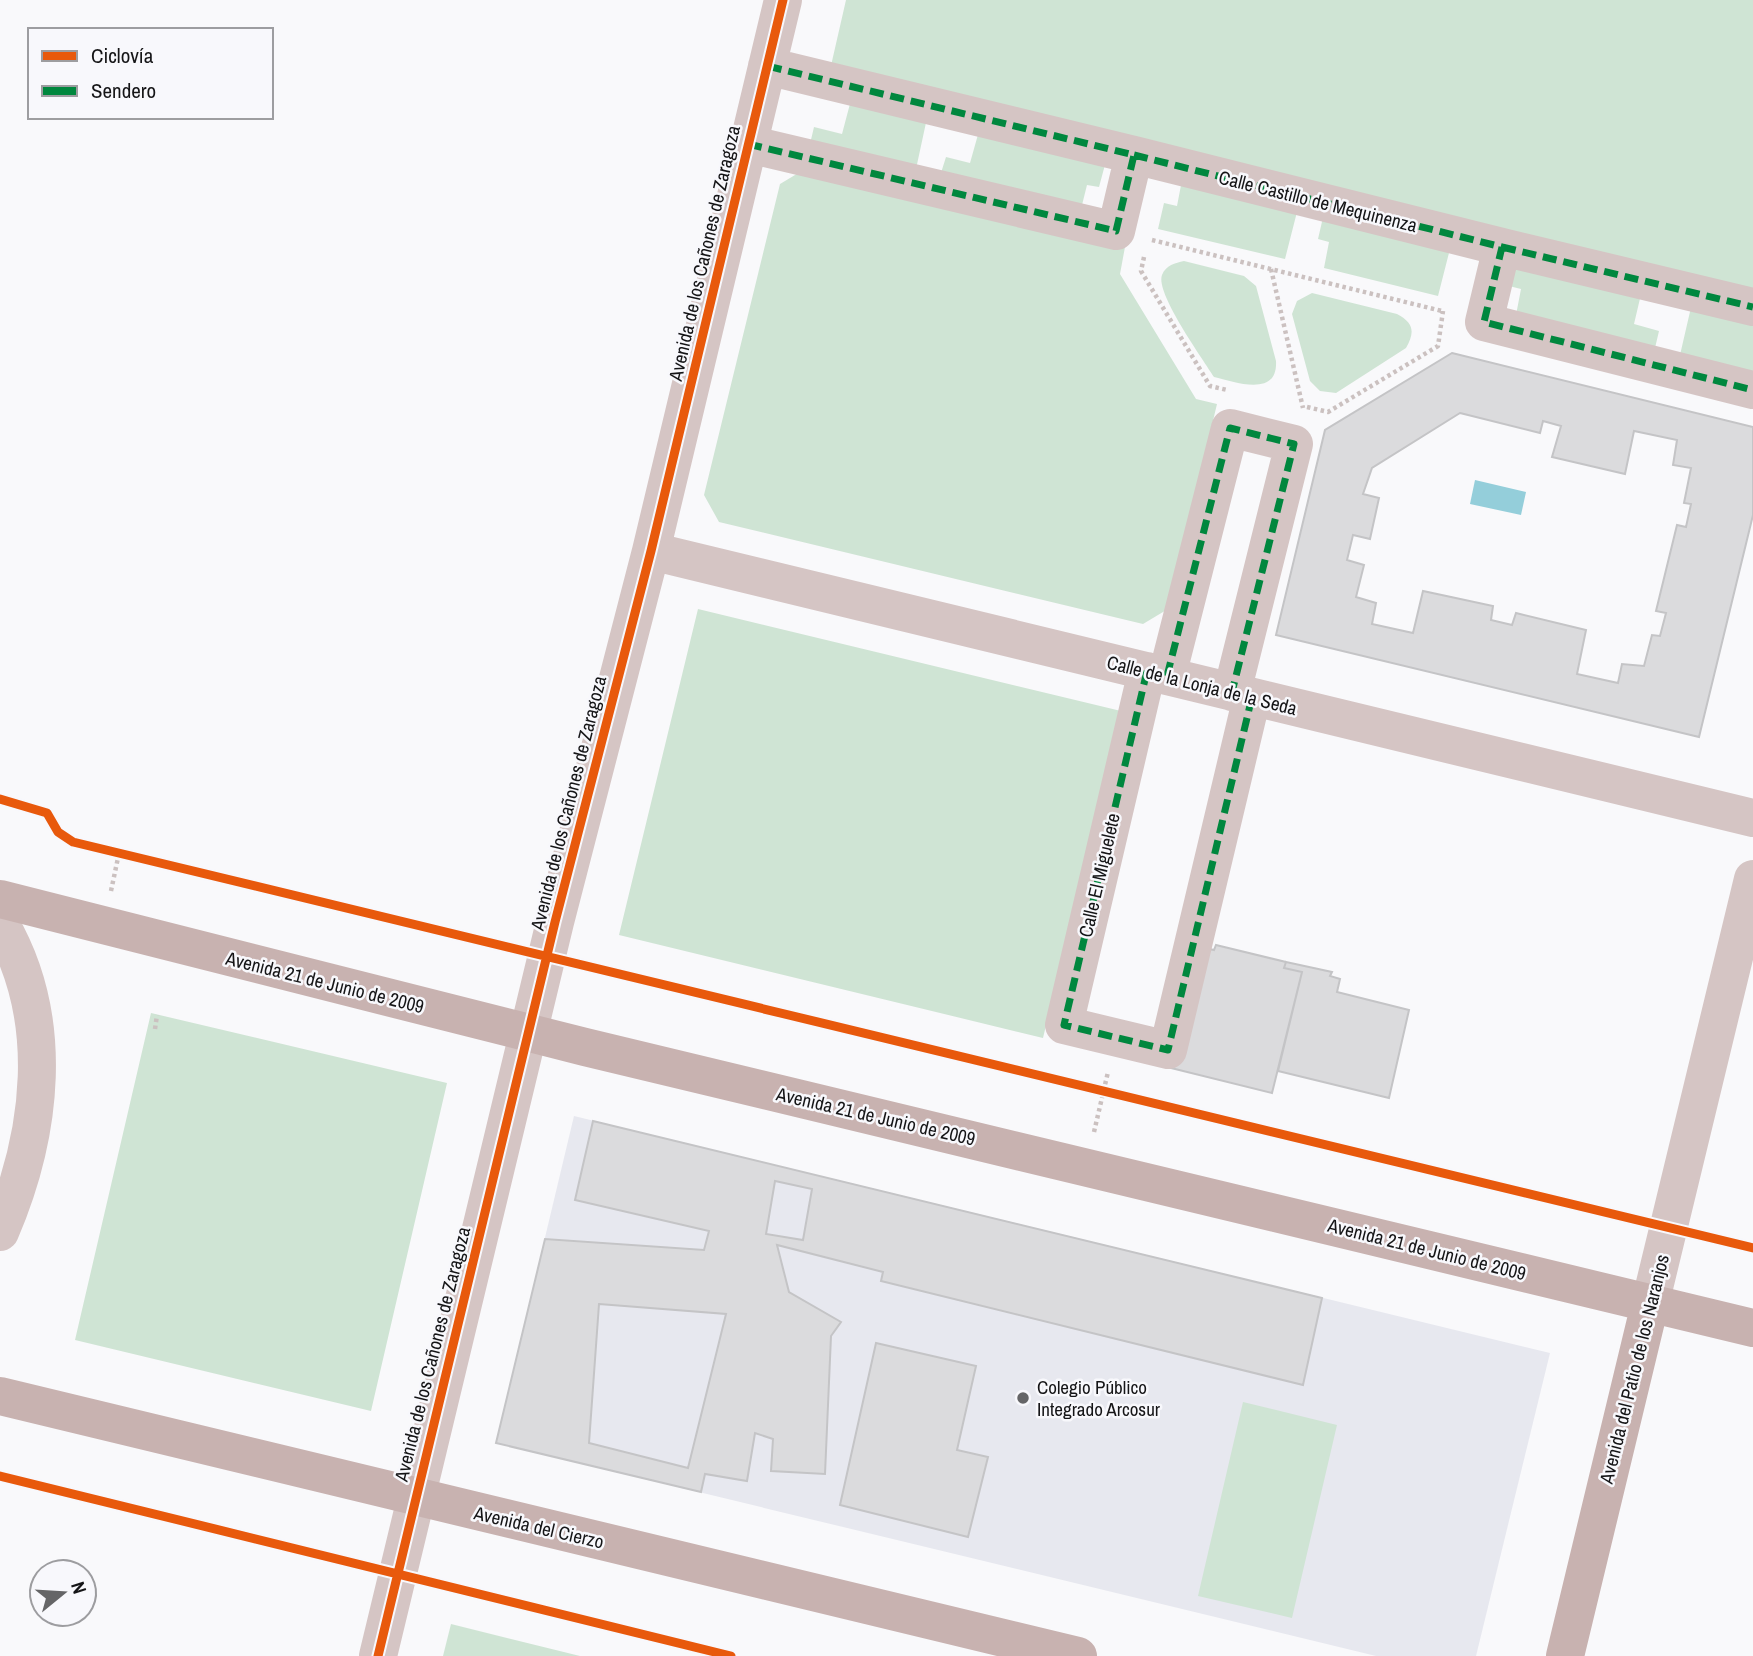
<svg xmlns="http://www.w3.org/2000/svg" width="1753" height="1656" font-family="'Archivo Narrow',sans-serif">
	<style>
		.built { fill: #e7e8ef }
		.green { fill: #cfe4d4 }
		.water { fill: #94ceda }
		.building { fill: #dbdbdd; stroke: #c4c4c6; stroke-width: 2; fill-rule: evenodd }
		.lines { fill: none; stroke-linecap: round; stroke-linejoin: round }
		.path { stroke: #cbc1c0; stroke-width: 4.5; stroke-dasharray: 3.5 3.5; stroke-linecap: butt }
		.minor { stroke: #d5c5c4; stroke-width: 38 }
		.major { stroke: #c8b2b0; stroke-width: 38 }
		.quiet { stroke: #00873e; stroke-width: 7; stroke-dasharray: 14 7; stroke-linecap: butt }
		.cycleway-casing { stroke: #f8f8fc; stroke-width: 13 }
		.cycleway { stroke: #e8590c; stroke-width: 9 }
		.poi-dot { fill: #656567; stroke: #f8f8fc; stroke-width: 2.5 }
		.labels { text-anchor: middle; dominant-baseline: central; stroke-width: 5; stroke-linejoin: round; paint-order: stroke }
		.street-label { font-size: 19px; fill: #151517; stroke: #f8f8fc }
		.poi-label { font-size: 19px; fill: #151517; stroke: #f8f8fc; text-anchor: start }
	</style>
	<rect width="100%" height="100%" fill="#f9f9fb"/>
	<path class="built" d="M574,1116L1550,1353L1476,1656H1376L496,1443Z"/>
	<path class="green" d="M846,0H1753V291L830,70Z
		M851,100L927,118L916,169L810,144L814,127L842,134Z
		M979,131L1106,161L1099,187L1087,185L1081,209L940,176L946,157L970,163Z
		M805,169L1125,247L1120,274L1196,399L1217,404L1168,609L1143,624L719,522L704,495L780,184Z
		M1182,180L1298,208L1285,259L1158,229L1164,203L1177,206Z
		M1324,213L1451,245L1438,296L1324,268L1329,242L1318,239Z
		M1514,260L1642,290L1634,324L1659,331L1655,348L1516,315L1521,289L1509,286Z
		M1184,261L1244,276L1256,286L1276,361C1278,398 1235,382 1214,377C1203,359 1155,293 1162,275C1166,265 1175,263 1184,261Z
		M1312,293L1397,314C1414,323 1415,332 1406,348L1336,393L1320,391L1310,381L1292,314L1297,301Z
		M1692,303L1753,318V372L1680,355Z
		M698,609L1121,711L1043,1038L619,935Z
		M151,1013L447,1083L371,1411L75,1340Z
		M1243,1402L1337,1425L1292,1618L1198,1596Z
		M451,1624L580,1656H443Z"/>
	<path class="water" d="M1475,480L1526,492L1521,515L1470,504Z"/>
	<path class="building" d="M1452,353L1753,427V515L1699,737L1276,635L1325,430ZM1460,413L1540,433L1543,421L1561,426L1552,457L1625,474L1634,431L1677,440L1673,465L1691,468L1684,503L1691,504L1686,527L1677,525L1656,611L1666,613L1660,636L1652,635L1644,666L1622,664L1618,683L1577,674L1586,630L1516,613L1512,625L1491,620L1493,606L1423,591L1413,633L1372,624L1376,603L1356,597L1364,565L1347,560L1353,535L1370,539L1379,498L1363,494L1372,468Z
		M1216,945L1286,962L1284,968L1302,972L1272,1093L1171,1068L1200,947L1214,950Z
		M1286,962L1332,972L1330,976L1340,979L1337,992L1409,1010L1389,1098L1278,1071L1302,972L1284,968Z
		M593,1121L1322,1298L1303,1385L881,1281L883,1272L777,1245L789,1292L841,1322L831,1336L825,1474L771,1471L773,1439L755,1433L747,1481L705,1474L701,1492L496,1443L545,1239L704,1250L709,1231L575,1200ZM775,1181L812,1189L803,1240L766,1234ZM599,1304L726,1314L688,1468L589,1443Z
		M876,1343L976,1366L957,1450L988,1457L968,1537L840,1505Z"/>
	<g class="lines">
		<path class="path" d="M1152,240L1442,311
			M1144,257L1141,271L1210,386L1227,390
			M1271,269L1303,408
			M1307,407L1328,412L1438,346L1443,311
			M111,891L119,853
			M155,1029L157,1015
			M1094,1132L1108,1072"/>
		<path class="minor" d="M748,144L1116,231L1134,155L767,66
			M1134,155L1502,247L1484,322L1753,390
			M1502,247L1753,307
			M651,551L1753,818
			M1147,671L1064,1025L1168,1050L1252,697
			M1167,676L1230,428L1294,444L1232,692
			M0,923C56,1019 42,1134 0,1232
			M1650,1304L1753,879
			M378,1656L555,922L651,551L783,0"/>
		<path class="major" d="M0,899L585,1047L1753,1328
			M0,1396L1078,1656
			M1565,1656L1650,1304"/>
		<path class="quiet" d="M748,144L1116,231L1134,155L767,66
			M1134,155L1502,247L1484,322L1753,390
			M1502,247L1753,307
			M1147,671L1064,1025L1168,1050L1252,697
			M1167,676L1230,428L1294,444L1232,692"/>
		<g class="cycleway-casing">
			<path id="cycleway" d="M0,799L47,813L58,832L73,842L1753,1248
				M0,1476L731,1656
				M378,1656L555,922L651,551L783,0"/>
		</g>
		<use href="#cycleway" class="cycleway"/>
	</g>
	<circle class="poi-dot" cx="1023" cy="1398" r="7"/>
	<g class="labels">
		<g class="street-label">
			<text transform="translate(1318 201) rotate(14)">Calle Castillo de Mequinenza</text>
			<text transform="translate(704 253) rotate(-77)">Avenida de los Cañones de Zaragoza</text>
			<text transform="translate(1202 685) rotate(14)">Calle de la Lonja de la Seda</text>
			<text transform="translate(568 803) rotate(-76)">Avenida de los Cañones de Zaragoza</text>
			<text transform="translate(1099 875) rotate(-77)">Calle El Miguelete</text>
			<text transform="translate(325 982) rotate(14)">Avenida 21 de Junio de 2009</text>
			<text transform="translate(876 1116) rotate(13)">Avenida 21 de Junio de 2009</text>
			<text transform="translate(1427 1249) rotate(14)">Avenida 21 de Junio de 2009</text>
			<text transform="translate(432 1354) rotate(-76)">Avenida de los Cañones de Zaragoza</text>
			<text transform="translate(1634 1369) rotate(-76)">Avenida del Patio de los Naranjos</text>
			<text transform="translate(539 1527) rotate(13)">Avenida del Cierzo</text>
		</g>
		<g class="poi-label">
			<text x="1037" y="1387">Colegio Público<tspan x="1037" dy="22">Integrado Arcosur</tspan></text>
		</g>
	</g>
	<rect x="28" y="28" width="245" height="91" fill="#f8f8fc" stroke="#9d9da0" stroke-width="2"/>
	<rect x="42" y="51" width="35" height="10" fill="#e8590c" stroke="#9d9da0" stroke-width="2"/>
	<text x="91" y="63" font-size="21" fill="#151517">Ciclovía</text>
	<rect x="42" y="86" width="35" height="10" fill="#00873e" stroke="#9d9da0" stroke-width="2"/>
	<text x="91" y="98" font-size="21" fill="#151517">Sendero</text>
	<g transform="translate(63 1593) rotate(72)"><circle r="33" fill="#f8f8fc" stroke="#9d9da0" stroke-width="2"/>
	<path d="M0-5L12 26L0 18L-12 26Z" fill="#656567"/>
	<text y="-10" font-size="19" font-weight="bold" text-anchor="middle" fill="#151517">N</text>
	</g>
</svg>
